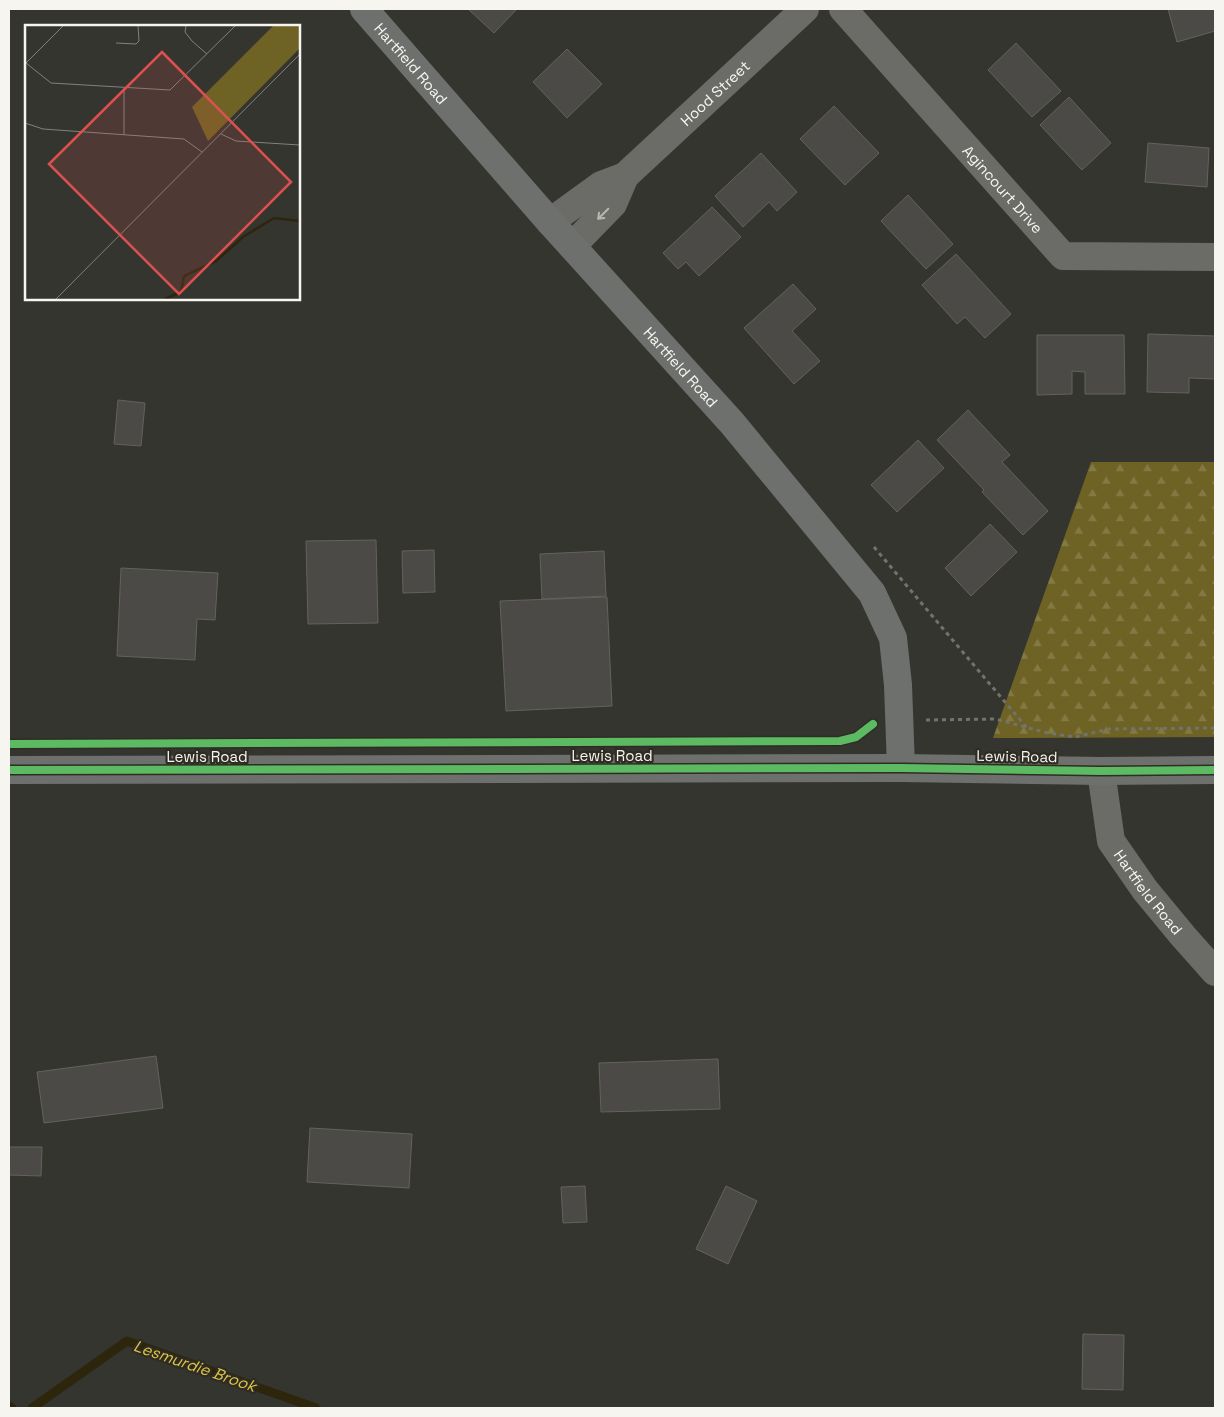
<svg xmlns="http://www.w3.org/2000/svg" width="1224" height="1417" font-family="'Space Grotesk',sans-serif">
	<style>
		.forest { fill: url(#forest-firs) }
		.lines { fill: none; stroke-linecap: round; stroke-linejoin: round }
		.stream { stroke: #2d260c; stroke-width: 9 }
		.building { fill: #4b4a46; stroke: #63635e }
		.path { stroke: #72726f; stroke-width: 3; stroke-dasharray: 4 4; stroke-linecap: butt }
		.street { stroke: #6b6b67; stroke-width: 28 }
		.secondary { stroke: #6e706e; stroke-width: 28 }
		.cycleway-casing { stroke: #2e2c23; stroke-width: 11 }
		.cycleway { stroke: #5cba63; stroke-width: 8 }
		.oneway { stroke: #b7b7b2 }
		.labels { text-anchor: middle; dominant-baseline: central; stroke-width: 4.5; stroke-linejoin: round; paint-order: stroke }
		.street-label { font-size: 15px; fill: #f6f5ef; stroke: #2e2c23 }
		.water-label { font-size: 16px; font-style: italic; fill: #dec447; stroke: #2e2c23 }
		.inset-river { fill: none; stroke: #2d260c; stroke-width: 2.5 }
		.inset-road { fill: none; stroke: #82827c; stroke-width: 1 }
		.view { fill: #dc5150; fill-opacity: 0.15; stroke: #dc5150; stroke-width: 2.5 }
		.inset-edge { fill: none; stroke: #f6f5ef; stroke-width: 2.5 }
	</style>
	<defs>
		<pattern id="forest-firs" width="22" height="20" patternUnits="userSpaceOnUse" patternTransform="scale(1.25)"><rect width="22" height="20" fill="#6e6224"/><path d="M5 1l3.5 6h-7zM16 11l3.5 6h-7z" fill="#837944"/></pattern>
	</defs>
	<rect width="100%" height="100%" fill="#353530"/>
	<path class="forest" d="M1091,462H1215V737L993,738Z"/>
	<g class="lines">
		<path class="stream" d="M9,1406L12,1408
			M32,1408L127,1341L316,1408"/>
	</g>
	<path class="building" d="M468,9H517L494,33Z
		M1168,9H1215V31L1177,42Z
		M1016,43L1061,91L1032,117L988,70Z
		M567,49L602,84L567,118L533,82Z
		M1069,97L1111,143L1082,170L1040,125Z
		M834,106L879,153L845,185L800,139Z
		M1148,143L1209,148L1207,187L1145,182Z
		M761,153L797,192L777,211L769,202L743,227L715,196Z
		M908,195L953,244L926,269L881,221Z
		M712,207L741,237L699,276L686,262L678,269L663,253Z
		M956,254L1011,314L985,338L965,317L957,324L922,285Z
		M793,284L816,309L792,331L820,361L794,384L744,328Z
		M1148,334L1215,336V379L1189,378V393L1147,392Z
		M1037,335H1124L1125,394H1085V372L1072,371V394L1037,395Z
		M118,400L145,403L141,446L114,444Z
		M968,410L1010,455L1002,462L1048,511L1023,535L982,492L984,490L937,440Z
		M918,440L944,468L897,512L871,485Z
		M990,524L1017,552L971,596L945,568Z
		M376,540L378,623L308,624L306,541Z
		M434,550L435,592L403,593L402,551Z
		M604,551L606,596L542,599L540,554Z
		M121,568L218,573L215,620L197,619L195,660L117,656Z
		M607,597L612,706L506,711L500,601Z
		M156,1056L163,1108L44,1123L37,1072Z
		M718,1059L720,1109L601,1112L599,1063Z
		M310,1128L412,1134L409,1188L307,1182Z
		M9,1147H42L41,1176L9,1175Z
		M585,1186L587,1222L563,1223L561,1187Z
		M726,1186L757,1201L728,1264L696,1249Z
		M1083,1334L1124,1335L1123,1390L1082,1389Z"/>
	<g class="lines">
		<path class="path" d="M874,547L1027,728
			M926,720L995,719L1048,733L1075,737L1109,729L1215,728"/>
		<g class="street">
			<path id="s1" d="M843,9L1063,256L1215,257"/>
			<path id="s2" d="M550,222L601,185L625,176L805,9"/>
			<path d="M572,246L613,204L625,176"/>
			<path id="s3" d="M1101,771L1111,841L1145,890L1183,936L1215,972"/>
		</g>
		<g class="secondary">
			<path id="s4" d="M364,9L550,222L732,423L872,593L893,638L898,685L901,768"/>
			<path d="M9,770L901,768L1101,771L1215,770"/>
		</g>
		<g class="cycleway-casing">
			<path id="cycleway" d="M9,744L840,741L856,737L873,724
				M9,770L901,768L1101,771L1215,770"/>
		</g>
		<use href="#cycleway" class="cycleway"/>
	</g>
	<defs><path id="oneway-shaft" d="M-6 0H5M1.5-3L5.5 0L1.5 3" fill="none" stroke-width="1.6" stroke-linecap="round" stroke-linejoin="round" transform="scale(1.25)"/></defs>
	<use class="oneway" href="#oneway-shaft" transform="translate(603 214) rotate(135)"/>
	<g class="labels">
		<g class="street-label">
			<text stroke="none"><textPath href="#s4" startOffset="72">Hartfield Road</textPath></text>
			<text stroke="none"><textPath href="#s2" startOffset="211">Hood Street</textPath></text>
			<text stroke="none"><textPath href="#s1" startOffset="241">Agincourt Drive</textPath></text>
			<text stroke="none"><textPath href="#s4" startOffset="478">Hartfield Road</textPath></text>
			<text x="612" y="755">Lewis Road</text>
			<text x="207" y="756">Lewis Road</text>
			<text transform="translate(1017 756) rotate(1)">Lewis Road</text>
			<text stroke="none"><textPath href="#s3" startOffset="134">Hartfield Road</textPath></text>
		</g>
		<g class="water-label">
			<text transform="translate(195 1366) rotate(19)">Lesmurdie Brook</text>
		</g>
	</g>
	<g transform="translate(25 25)">
		<rect width="275" height="275" fill="#353530"/>
		<path d="M248,1H275V23L183,116L167,82Z" fill="#6e6224"/>
		<path class="inset-river" d="M140,274L156,267L159,251L191,236L218,212L249,193L275,196"/>
		<path class="inset-road" d="M38,1L1,38L26,58L145,65L210,1M161,1L160,7L167,16L182,29M91,18L111,19L114,16L113,1M99,63V110M0,98L18,104L159,114L177,127M196,109L211,116L275,120M31,274L275,29"/>
		<path class="view" d="M137,27L266,157L154,269L24,139Z"/>
		<rect width="275" height="275" class="inset-edge"/>
	</g>
	<rect width="1224" height="1417" fill="none" stroke="#f6f5ef" stroke-width="20"/>
</svg>
